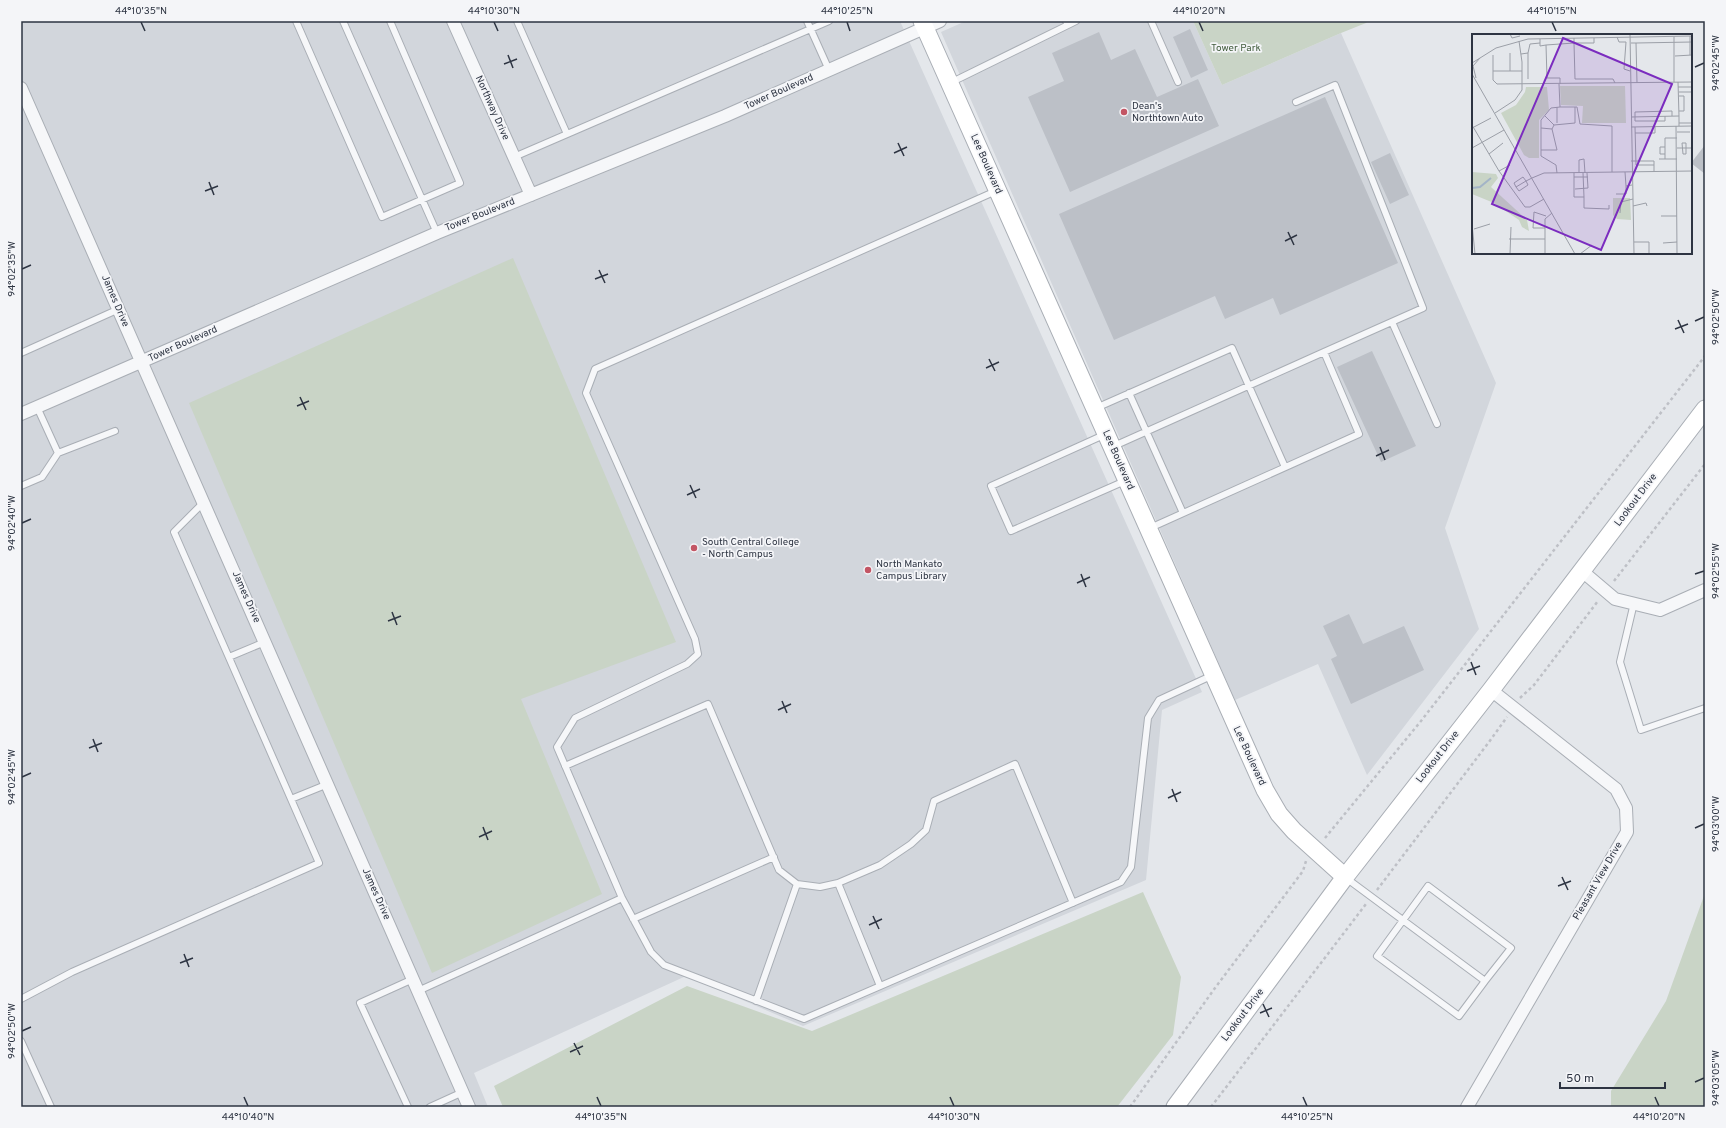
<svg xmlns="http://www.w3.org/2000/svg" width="1726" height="1128" font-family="Overpass,sans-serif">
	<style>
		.built { fill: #d2d6dc }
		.green { fill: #c9d4c6 }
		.building { fill: #bcc0c7 }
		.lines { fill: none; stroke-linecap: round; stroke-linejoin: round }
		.lane-casing { stroke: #a9aeb5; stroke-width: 8 }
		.street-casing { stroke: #a9aeb5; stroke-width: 14 }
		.secondary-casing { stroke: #a9aeb5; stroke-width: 19 }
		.path { stroke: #bec0c6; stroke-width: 2.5; stroke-dasharray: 3 3; stroke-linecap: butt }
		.lane { stroke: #f6f7f9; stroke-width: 6 }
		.street { stroke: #f6f7f9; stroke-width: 12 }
		.secondary { stroke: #fff; stroke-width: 17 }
		.ticks { fill: none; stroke: #2d3442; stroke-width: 1.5 }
		.poi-dot { fill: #c35564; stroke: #f4f5f8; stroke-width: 1.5 }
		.labels { text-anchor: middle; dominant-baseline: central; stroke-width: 3.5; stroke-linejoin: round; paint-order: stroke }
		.park-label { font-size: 10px; fill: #415c3c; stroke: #f4f5f8 }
		.street-label { font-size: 10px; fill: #2d3442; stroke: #f4f5f8 }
		.poi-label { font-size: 10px; fill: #2d3442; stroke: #f4f5f8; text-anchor: start }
		.inset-river { fill: none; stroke: #a3b4c7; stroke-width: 2 }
		.inset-road { fill: none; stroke: #9b9fa7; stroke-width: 1 }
		.view { fill: #7b2cbf; fill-opacity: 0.15; stroke: #7b2cbf; stroke-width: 2 }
		.inset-edge { fill: none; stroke: #2d3442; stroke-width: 2 }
		.neatline { fill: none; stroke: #2d3442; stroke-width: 1.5 }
		.ticks-label { font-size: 10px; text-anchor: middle; fill: #2d3442 }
	</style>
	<rect width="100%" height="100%" fill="#e4e7eb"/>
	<path class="built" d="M21,21H900L1202,692L1162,710L1146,880L803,1026L686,976L474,1073L488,1107H21Z
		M966,21H1193L1222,85L1341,33L1496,383L1445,528L1479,629L1367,775L1318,664L1235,700L941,32Z"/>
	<path class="green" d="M1193,21H1368L1366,23L1341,33L1222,85Z
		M513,258L676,642L521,699L602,894L432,973L189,403Z
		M1143,892L1181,977L1173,1035L1117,1107H503L494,1086L687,986L812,1031Z
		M1705,893V1107H1611V1091L1666,1001Z"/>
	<path class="building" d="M1190,29L1208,70L1191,78L1173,37Z
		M1099,32L1111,60L1135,49L1157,97L1198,79L1219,126L1070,192L1028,97L1064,81L1052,53Z
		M1325,97L1398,263L1280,315L1273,298L1225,319L1215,296L1114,340L1059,214Z
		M1705,145V174L1691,163Z
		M1390,153L1409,195L1390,204L1371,162Z
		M1372,351L1416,446L1381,462L1337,367Z
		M1349,614L1363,644L1404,626L1424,670L1351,704L1331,659L1337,656L1323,626Z"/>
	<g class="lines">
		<g class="lane-casing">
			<path id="lane" d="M296,21L382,217L460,183L390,21
				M343,21L437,233
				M517,21L567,134
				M807,21L829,70
				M1151,21L1178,82
				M1068,25L1076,21
				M950,83L1068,25L1066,21
				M1296,102L1335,85L1423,308L1324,352
				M514,157L829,21
				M996,191L595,369L586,393L695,639L698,654L687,664L575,718L557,747L622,898L651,952L664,965L804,1019L1121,882L1131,867L1148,718L1159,700L1213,675
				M1392,322L1437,424
				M21,353L119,309
				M1129,393L1183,513
				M1096,408L1232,348L1285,467
				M1106,434L991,486L1011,531L1125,481
				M1114,446L1324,352L1359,434L1150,528
				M58,453L115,431
				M21,486L42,477L58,453L37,407
				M1634,603L1620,662L1641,730L1705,708
				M229,657L265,642
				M565,766L708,704L779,870L797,884
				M291,799L328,784
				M1346,878L1485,981L1511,948L1428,886L1377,956L1459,1016L1485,981
				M633,919L774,857
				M880,986L838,883L880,865L911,844L926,830L934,801L1015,764L1073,903
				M418,991L622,898
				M21,999L72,972L319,863L174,532L204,502
				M756,1001L797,884L820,887L838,883
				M21,1041L51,1107
				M408,1107L360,1003L413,979
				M430,1107L463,1092"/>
		</g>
		<g class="street-casing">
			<path id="street" d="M453,21L531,195
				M21,88L469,1107
				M21,414L437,233L725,116L940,21
				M1582,571L1615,599L1660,610L1705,590
				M1467,1107L1627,832L1626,808L1616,789L1491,690"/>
		</g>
		<g class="secondary-casing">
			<path id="secondary" d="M922,21L1265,790L1279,814L1294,831L1345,877
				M1175,1107L1345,877L1491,690L1705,409"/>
		</g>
		<path class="path" d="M1614,581L1705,464
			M1520,698L1534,685L1598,601
			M1325,838L1421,721L1705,356
			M1377,890L1489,742L1507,717
			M1130,1107L1215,988L1303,871L1306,861
			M1211,1107L1366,904"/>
		<use href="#lane" class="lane"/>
		<use href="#street" class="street"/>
		<use href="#secondary" class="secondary"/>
	</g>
	<path class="ticks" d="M141,22L145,31M494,22L498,31M847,22L850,31M1199,22L1203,31M1552,22L1556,31M508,55L513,68M504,64L517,59M1695,67L1704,63M898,143L904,156M894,153L907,147M209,182L214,195M205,191L218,186M1288,232L1294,245M1285,241L1297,235M22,269L31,265M599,270L605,283M595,279L608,274M1678,320L1684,333M1695,321L1704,317M1675,329L1688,324M989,359L995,371M986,368L999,362M300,397L306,410M297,406L309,401M1380,447L1385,460M1376,456L1389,450M690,485L696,498M687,495L700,489M22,523L31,519M1081,574L1086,587M1695,574L1704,571M1077,583L1090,577M392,612L397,625M388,621L401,616M1471,662L1476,675M1467,671L1480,666M782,701L787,713M778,710L791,704M93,739L98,752M89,748L102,743M22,777L31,773M1172,789L1177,802M1168,798L1181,792M483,827L488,840M1695,828L1704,824M479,837L492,831M1562,877L1568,890M1558,886L1571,881M873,916L879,929M869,925L882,919M184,954L189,967M180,963L193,958M1263,1004L1269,1017M1260,1013L1272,1008M22,1031L31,1027M574,1043L580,1055M570,1052L583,1046M1695,1082L1704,1078M244,1097L248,1106M597,1097L601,1106M950,1097L954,1106M1303,1097L1307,1106M1655,1097L1659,1106"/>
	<g class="poi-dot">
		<circle cx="1124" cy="112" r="4"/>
		<circle cx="694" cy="548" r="4"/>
		<circle cx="868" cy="570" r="4"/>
	</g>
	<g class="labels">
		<g class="park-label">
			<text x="1236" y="48">Tower Park</text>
		</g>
		<g class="street-label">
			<text transform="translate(779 92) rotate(-24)">Tower Boulevard</text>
			<text transform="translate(492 108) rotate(66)">Northway Drive</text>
			<text transform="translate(986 164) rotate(66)">Lee Boulevard</text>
			<text transform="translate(480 215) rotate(-22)">Tower Boulevard</text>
			<text transform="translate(115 301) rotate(67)">James Drive</text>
			<text transform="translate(183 344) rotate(-24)">Tower Boulevard</text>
			<text transform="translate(1118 460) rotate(66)">Lee Boulevard</text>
			<text transform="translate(1636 500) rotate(-53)">Lookout Drive</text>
			<text transform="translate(246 597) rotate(66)">James Drive</text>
			<text transform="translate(1249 756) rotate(65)">Lee Boulevard</text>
			<text transform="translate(1438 757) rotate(-52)">Lookout Drive</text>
			<text transform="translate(1598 881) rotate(-60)">Pleasant View Drive</text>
			<text transform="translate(376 894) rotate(66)">James Drive</text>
			<text transform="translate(1243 1015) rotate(-53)">Lookout Drive</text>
		</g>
		<g class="poi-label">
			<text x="1132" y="106">Dean's<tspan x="1132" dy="12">Northtown Auto</tspan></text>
			<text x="702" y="542">South Central College<tspan x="702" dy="12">- North Campus</tspan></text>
			<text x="876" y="564">North Mankato<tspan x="876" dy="12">Campus Library</tspan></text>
		</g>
	</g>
	<g transform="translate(1472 34)">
		<rect width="220" height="220" fill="#e4e7eb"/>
		<path d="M88,52H153L154,89H110L111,72L89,71ZM54,53H75L77,76L67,86V124H57L52,121L29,79L44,71L53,58ZM0,138L24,140L26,144L19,153L55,186L57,197L50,193L47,186L22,169L0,160ZM141,164H158L159,186L145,185L141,181Z" fill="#c9d4c6"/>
		<path class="inset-river" d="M0,154L8,153L19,144"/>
		<path class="inset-road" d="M38,0L40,4L48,2M158,0L162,220M218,2V21M145,3L147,8H154L152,35L158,37M122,4V9H102L103,45H141L143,49M68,5V12L74,11M159,9H164L165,49M164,9L220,8M49,20L56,19L58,10L68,9M21,21V46L25,50L220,48M203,22L220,21M0,29L24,14L56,5L220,2M21,37H50M38,37V19M0,40L103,220M4,44L1,32L8,24M56,45V19M202,48V3M206,48L207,82M87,50L88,73M88,50V44H75L74,11L102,9V4M206,53H220M207,58H220M85,73V89M207,77H212V62H207M23,79L43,66L50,56V28L47,7M73,82L82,91L80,95M193,82V87H163V78L200,77V82M159,83L207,82V92M207,89H220M0,91L27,137L53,173H58L72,165M82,91L103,89V73M204,92L205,220M2,93L19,84M159,93L220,92M163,93L164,131H182M69,94L80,95L85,116H69M205,98H218M163,99H183V93M210,109H214V120H211ZM193,113H188V120H193M0,114L32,96M205,114H220M17,120L31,109M187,125H205M193,125V104H205M159,127H182V138M27,137L38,131M153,138L154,152L160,151M85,139L84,131L69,122V86L79,74L88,73H105L108,90L140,92V138M102,139V163H112L111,139M107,139V126L112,125L113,139M102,143H116M44,153L42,149L51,143L54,147L56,151L47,157L44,153L54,147L60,144L72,139L220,137M103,155L116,154L115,139M144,160H154V152M112,163V174L137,175V171M161,172L174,169L175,172M148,179L149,168L161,165M189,182H205M0,190L3,220M73,194H61L62,178L74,182M2,195L18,190M37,205H73M162,208H177V220M191,209L205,208M38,220L39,193M73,220V185L80,179M108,220L120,211"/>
		<path class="view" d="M91,4L200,50L129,216L20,170Z"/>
		<rect width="220" height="220" class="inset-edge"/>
	</g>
	<rect width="1726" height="1128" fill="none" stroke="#f4f5f8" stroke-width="44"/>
	<path d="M1560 1082v6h105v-6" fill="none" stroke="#2d3442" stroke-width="2"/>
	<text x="1566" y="1082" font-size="12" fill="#2d3442" stroke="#f4f5f8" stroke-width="3" paint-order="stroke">50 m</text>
	<rect x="22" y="22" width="1682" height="1084" class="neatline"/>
	<g class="ticks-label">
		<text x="141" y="14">44°10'35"N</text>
		<text x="494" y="14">44°10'30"N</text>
		<text x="847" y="14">44°10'25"N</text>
		<text x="1199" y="14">44°10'20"N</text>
		<text x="1552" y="14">44°10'15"N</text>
		<text transform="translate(1715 63) rotate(-90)" y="4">94°02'45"W</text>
		<text transform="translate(11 269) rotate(-90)" y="4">94°02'35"W</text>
		<text transform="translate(1715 317) rotate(-90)" y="4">94°02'50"W</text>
		<text transform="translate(11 523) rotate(-90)" y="4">94°02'40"W</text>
		<text transform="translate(1715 571) rotate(-90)" y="4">94°02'55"W</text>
		<text transform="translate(11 777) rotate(-90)" y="4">94°02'45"W</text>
		<text transform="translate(1715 824) rotate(-90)" y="4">94°03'00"W</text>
		<text transform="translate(11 1031) rotate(-90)" y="4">94°02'50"W</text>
		<text transform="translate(1715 1078) rotate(-90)" y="4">94°03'05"W</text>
		<text x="248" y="1120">44°10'40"N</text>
		<text x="601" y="1120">44°10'35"N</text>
		<text x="954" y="1120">44°10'30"N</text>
		<text x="1307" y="1120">44°10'25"N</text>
		<text x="1659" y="1120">44°10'20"N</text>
	</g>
</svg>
